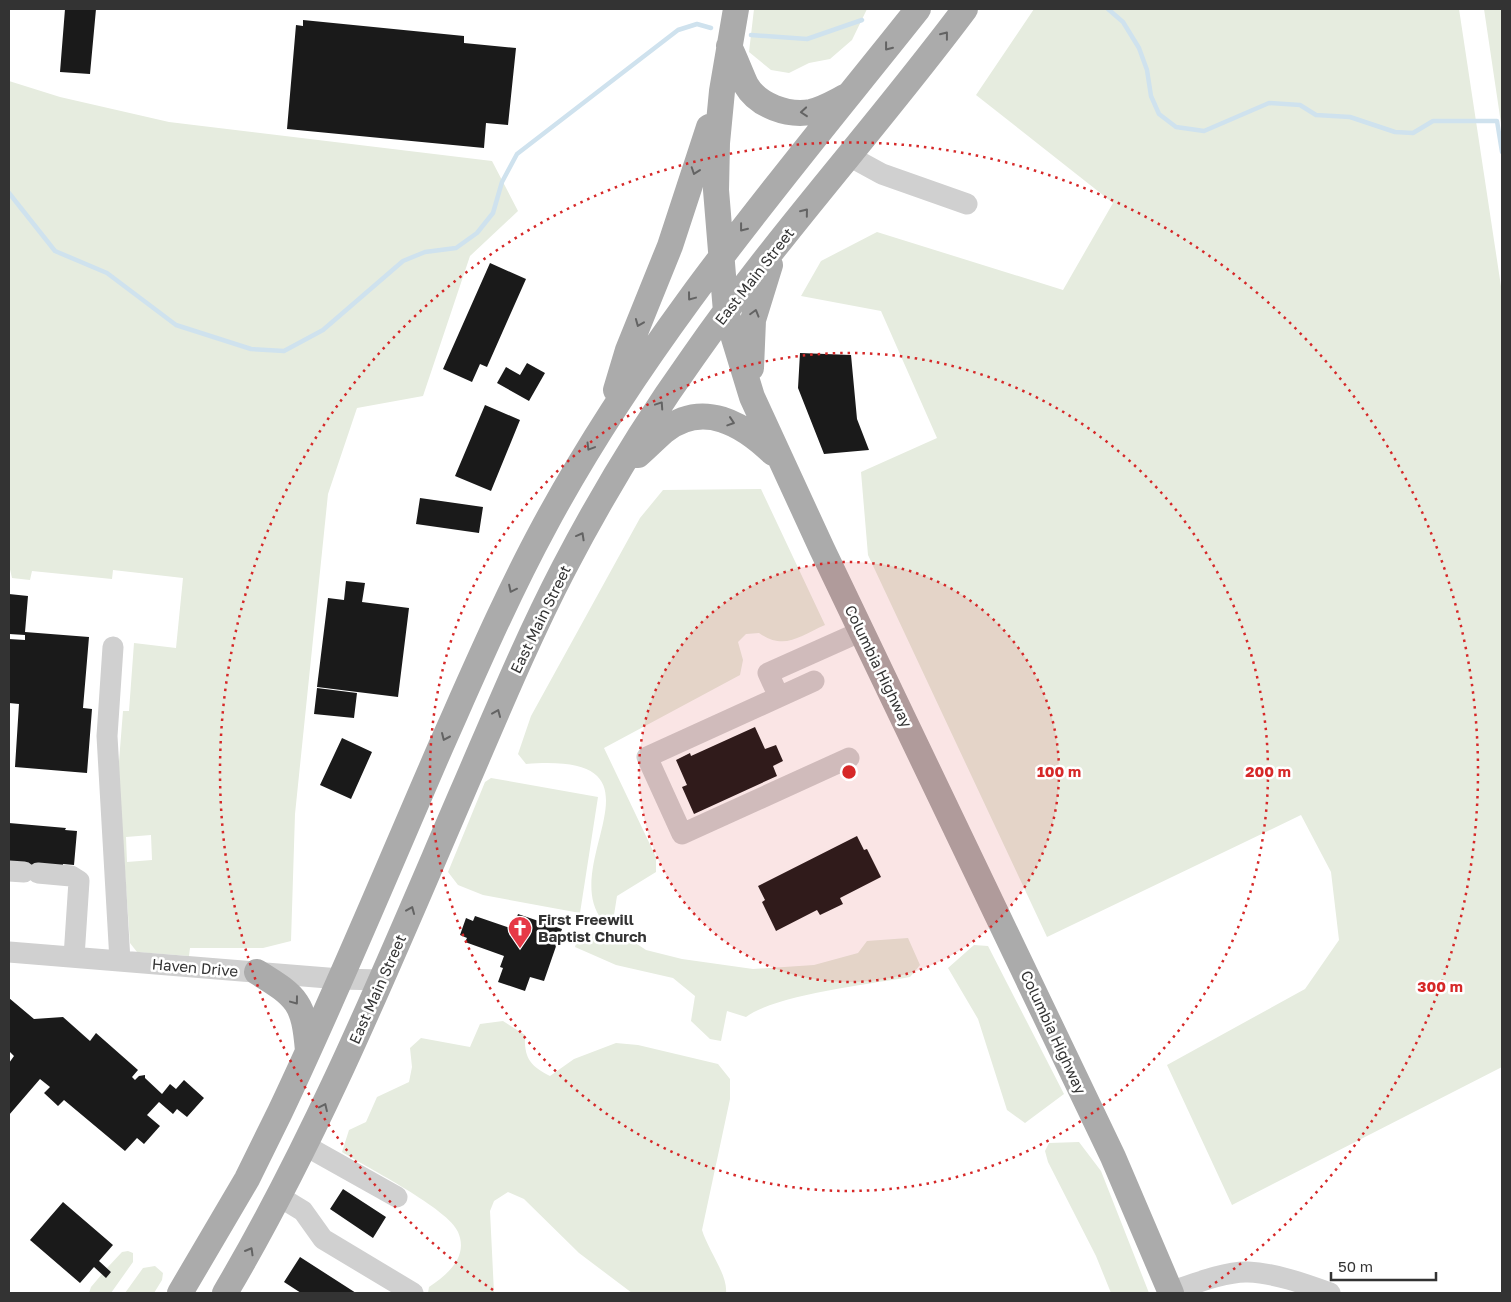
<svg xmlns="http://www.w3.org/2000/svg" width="1511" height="1302" font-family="'Golos Text',sans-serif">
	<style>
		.green { fill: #e6ecdf; fill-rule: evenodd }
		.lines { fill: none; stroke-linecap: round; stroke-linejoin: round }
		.stream { stroke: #cfe2ee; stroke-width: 4.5 }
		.building { fill: #1a1a1a }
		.minor { stroke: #d0d0d0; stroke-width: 21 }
		.major { stroke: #ababab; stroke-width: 26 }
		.oneway { stroke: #636363 }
		.ring { fill: none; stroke: #d62828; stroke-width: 2.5; stroke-dasharray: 2.5 5 }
		.labels { text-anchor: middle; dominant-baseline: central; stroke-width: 5; stroke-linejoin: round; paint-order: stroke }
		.street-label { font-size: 15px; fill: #333; stroke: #fff }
		.poi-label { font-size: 15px; font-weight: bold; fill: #333; stroke: #fff; text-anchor: start }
		.centre { fill: #d62828; stroke: #fff; stroke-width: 2.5 }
		.ring-label { font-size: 15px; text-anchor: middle; font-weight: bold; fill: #d62828; stroke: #fff; stroke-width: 5; stroke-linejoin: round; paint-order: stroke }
	</style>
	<rect width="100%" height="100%" fill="#fff"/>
	<path class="green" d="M754,9H867L852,40L830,59L809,63L789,73L771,70L749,52Z
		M1034,9H1459L1502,293V1067L1232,1205L1167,1065L1305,989L1339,940L1331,872L1301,815L1047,937L868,555L861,472L937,438L881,311L801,296L821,261L877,232L1063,290L1113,203L976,95Z
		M1484,9H1502V130Z
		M9,81L60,97L169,122L492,161L518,211L470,256L423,396L357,408L328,494L295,814L291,941L263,948H190L189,956L137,952L130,943L118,774L123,711H129L134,643L176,648L183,578L113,570L112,579L32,571L30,580L12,578L9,565ZM151,835L152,860L127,862L126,837Z
		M761,489L825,625C799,636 785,651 759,633L746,634L738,642L743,660L740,675L604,748L656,857V872L617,896L614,915L602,920C557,862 679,752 526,764L518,754L531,716L640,518L663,490Z
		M491,778L598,797L580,913L483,895L458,885L448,872L485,782Z
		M594,933L622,934L646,950L682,959L753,969L814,965L858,953L867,941L908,938L920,965L910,977C870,984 775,995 746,1017L727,1011L721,1041L710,1039L691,1021L695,996L673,978L616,965L575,947L578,937Z
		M974,945L988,946L1064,1094L1025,1123L1007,1110L978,1019L948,968Z
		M503,1021L525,1035C524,1058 530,1066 550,1076L574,1059L616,1043L638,1045L718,1064L730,1079V1099L702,1230C708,1250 728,1275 726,1293H632L579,1253L524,1199L508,1192L494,1201L490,1211L494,1293H428L429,1287C447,1275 469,1257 458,1232C449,1209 366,1167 342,1152L349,1130L366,1122L377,1097L409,1082L412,1067L410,1048L421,1038L470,1047L480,1024Z
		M1079,1142L1101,1171L1149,1293H1111L1096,1256L1048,1162L1045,1151L1049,1143Z
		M128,1251L133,1253V1262L111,1293H89L91,1287L102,1274L106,1277L111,1272L107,1268L122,1252Z
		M155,1266L163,1273L162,1280L154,1293H125L143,1268Z"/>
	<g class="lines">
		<path class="stream" d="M1108,9L1123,22L1139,48L1147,70L1151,96L1159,114L1176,127L1204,131L1269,103L1300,105L1316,115L1350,117L1395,132L1413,133L1433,121H1497L1502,152
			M751,35L807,39L862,20
			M9,193L55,251L107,273L176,325L251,349L284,351L323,330L403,261L425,252L456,248L477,233L493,213L502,182L517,154L678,30L697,24L711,28"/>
	</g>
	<path class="building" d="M65,9H96L90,74L60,72Z
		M303,20L464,36V43L516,48L508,125L486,123L484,148L287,129L296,25L303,26Z
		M490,263L526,279L487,367L480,364L472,382L443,369Z
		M800,353L851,355L857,419L869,450L824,454L798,388Z
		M527,363L545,373L529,401L497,383L506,367L520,375Z
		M485,405L520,420L491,491L455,476Z
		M420,498L483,507L479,533L416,524Z
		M346,581L365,583L362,602L409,608L398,697L317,687L328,598L344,600Z
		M9,594L28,596L25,632L89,637L83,708L92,709L87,773L15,767L19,704L9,703V639L25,640V635L9,634Z
		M317,688L357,693L354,718L314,714Z
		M755,727L765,749L776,745L783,761L773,766L777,776L694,814L682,787L687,785L676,760L690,753L691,756Z
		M342,738L372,752L351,799L320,785Z
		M9,823L66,828L65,830L77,831L74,865L63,864L62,873L9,869Z
		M857,836L864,850L867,849L881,877L840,898L843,904L820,915L817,910L776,931L762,902L765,900L758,886Z
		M518,914L562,929L544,981L530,977L525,991L498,982L503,968L500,967L504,956L465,942L467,938L460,935L466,918L473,921L475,916L513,929Z
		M9,998L34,1019L63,1017L90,1041L96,1033L138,1070L132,1077L135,1080L139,1076L145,1075V1078L162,1094L170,1084L176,1089L184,1080L204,1098L187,1117L177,1109L173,1114L159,1102L147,1115L160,1126L144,1144L137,1138L125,1151L64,1100L58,1106L44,1093L50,1087L40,1079L9,1115V1063L14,1056L9,1051Z
		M343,1189L386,1217L373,1238L330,1209Z
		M63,1202L113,1245L99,1261L111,1272L106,1278L94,1267L80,1283L30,1240Z
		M300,1257L356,1293H301L284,1282Z"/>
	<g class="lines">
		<path class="minor" d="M849,156L882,174L967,204
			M113,647L107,736L120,961
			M814,681L647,757L682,834L849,758
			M779,697L768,673L862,631
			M9,871L24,872
			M38,873L71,876L79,881L74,957
			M9,952L340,979L381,980
			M306,1146L397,1197
			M280,1197L303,1211L323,1239L413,1293
			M1170,1292C1191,1285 1226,1271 1248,1272C1275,1273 1305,1284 1330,1293"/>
		<path class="major" d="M736,9L722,91L717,143L716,190L726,312L752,397L822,549L1113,1157L1171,1293
			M729,46C735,58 740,72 746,85C758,106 788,116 811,112C824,109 835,102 847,96
			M751,368L753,320L770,265
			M616,390L628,350L670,246L709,127
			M638,455C647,447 655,439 664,431C703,400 743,424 773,453
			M257,972C298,997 304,1003 308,1051
			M180,1293L247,1179L280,1112C337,992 388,868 441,746C474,672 506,597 545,525C646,337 786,175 918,9
			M225,1293C319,1134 389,962 462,793C495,717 526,641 564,568C602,495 645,424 693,357C777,236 877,127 965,9"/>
	</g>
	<defs><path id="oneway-chevron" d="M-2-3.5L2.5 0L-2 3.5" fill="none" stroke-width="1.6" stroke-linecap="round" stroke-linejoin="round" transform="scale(1.25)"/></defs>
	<g class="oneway">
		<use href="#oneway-chevron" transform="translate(945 35) rotate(-52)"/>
		<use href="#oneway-chevron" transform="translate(888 47) rotate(128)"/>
		<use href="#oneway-chevron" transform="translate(804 112) rotate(175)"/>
		<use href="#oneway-chevron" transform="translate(695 171) rotate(109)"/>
		<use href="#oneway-chevron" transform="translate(805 212) rotate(-51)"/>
		<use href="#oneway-chevron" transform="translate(743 228) rotate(128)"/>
		<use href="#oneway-chevron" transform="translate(691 297) rotate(127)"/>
		<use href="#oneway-chevron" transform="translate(755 313) rotate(-74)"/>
		<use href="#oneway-chevron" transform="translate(639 323) rotate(112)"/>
		<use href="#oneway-chevron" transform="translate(660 405) rotate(-56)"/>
		<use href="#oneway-chevron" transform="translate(731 422) rotate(18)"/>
		<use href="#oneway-chevron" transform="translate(590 447) rotate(121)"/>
		<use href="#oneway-chevron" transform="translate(581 536) rotate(-61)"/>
		<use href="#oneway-chevron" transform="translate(512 589) rotate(116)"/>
		<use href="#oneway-chevron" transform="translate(497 713) rotate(-67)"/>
		<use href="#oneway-chevron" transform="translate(445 737) rotate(114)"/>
		<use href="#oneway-chevron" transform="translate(411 910) rotate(-67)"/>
		<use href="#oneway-chevron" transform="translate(295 1001) rotate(53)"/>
		<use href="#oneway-chevron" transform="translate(324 1107) rotate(-65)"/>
		<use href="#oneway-chevron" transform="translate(250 1251) rotate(-60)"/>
	</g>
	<circle cx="849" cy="772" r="210" fill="#d62828" fill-opacity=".12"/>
	<g class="ring">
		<circle cx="849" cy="772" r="210"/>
		<circle cx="849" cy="772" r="419"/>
		<path d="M493 1290A629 629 0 1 1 1205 1290"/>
	</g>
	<defs>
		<g id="church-pin" transform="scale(1.25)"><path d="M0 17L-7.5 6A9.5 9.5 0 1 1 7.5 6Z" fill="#e63946" stroke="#fff"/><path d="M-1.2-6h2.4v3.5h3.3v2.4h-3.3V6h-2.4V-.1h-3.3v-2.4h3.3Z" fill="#fff"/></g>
	</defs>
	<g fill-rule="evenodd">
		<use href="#church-pin" x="520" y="928"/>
	</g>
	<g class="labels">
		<g class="street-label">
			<text transform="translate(754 276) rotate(-52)">East Main Street</text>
			<text transform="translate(540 619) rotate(-64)">East Main Street</text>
			<text transform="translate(879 666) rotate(64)">Columbia Highway</text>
			<text transform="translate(195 967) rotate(5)">Haven Drive</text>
			<text transform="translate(377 989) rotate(-66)">East Main Street</text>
			<text transform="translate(1054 1032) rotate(65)">Columbia Highway</text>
		</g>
		<g class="poi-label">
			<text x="538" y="919">First Freewill<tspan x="538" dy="17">Baptist Church</tspan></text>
		</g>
	</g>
	<circle cx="849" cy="772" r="8" class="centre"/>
	<g class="ring-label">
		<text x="1059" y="777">100 m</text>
		<text x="1268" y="777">200 m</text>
		<text x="1440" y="992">300 m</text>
	</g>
	<rect width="1511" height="1302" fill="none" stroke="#333333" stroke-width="20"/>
	<path d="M1331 1272v8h105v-8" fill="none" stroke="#333333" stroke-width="2.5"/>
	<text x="1338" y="1272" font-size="15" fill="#333333" stroke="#ffffff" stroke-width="4" paint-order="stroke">50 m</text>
</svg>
